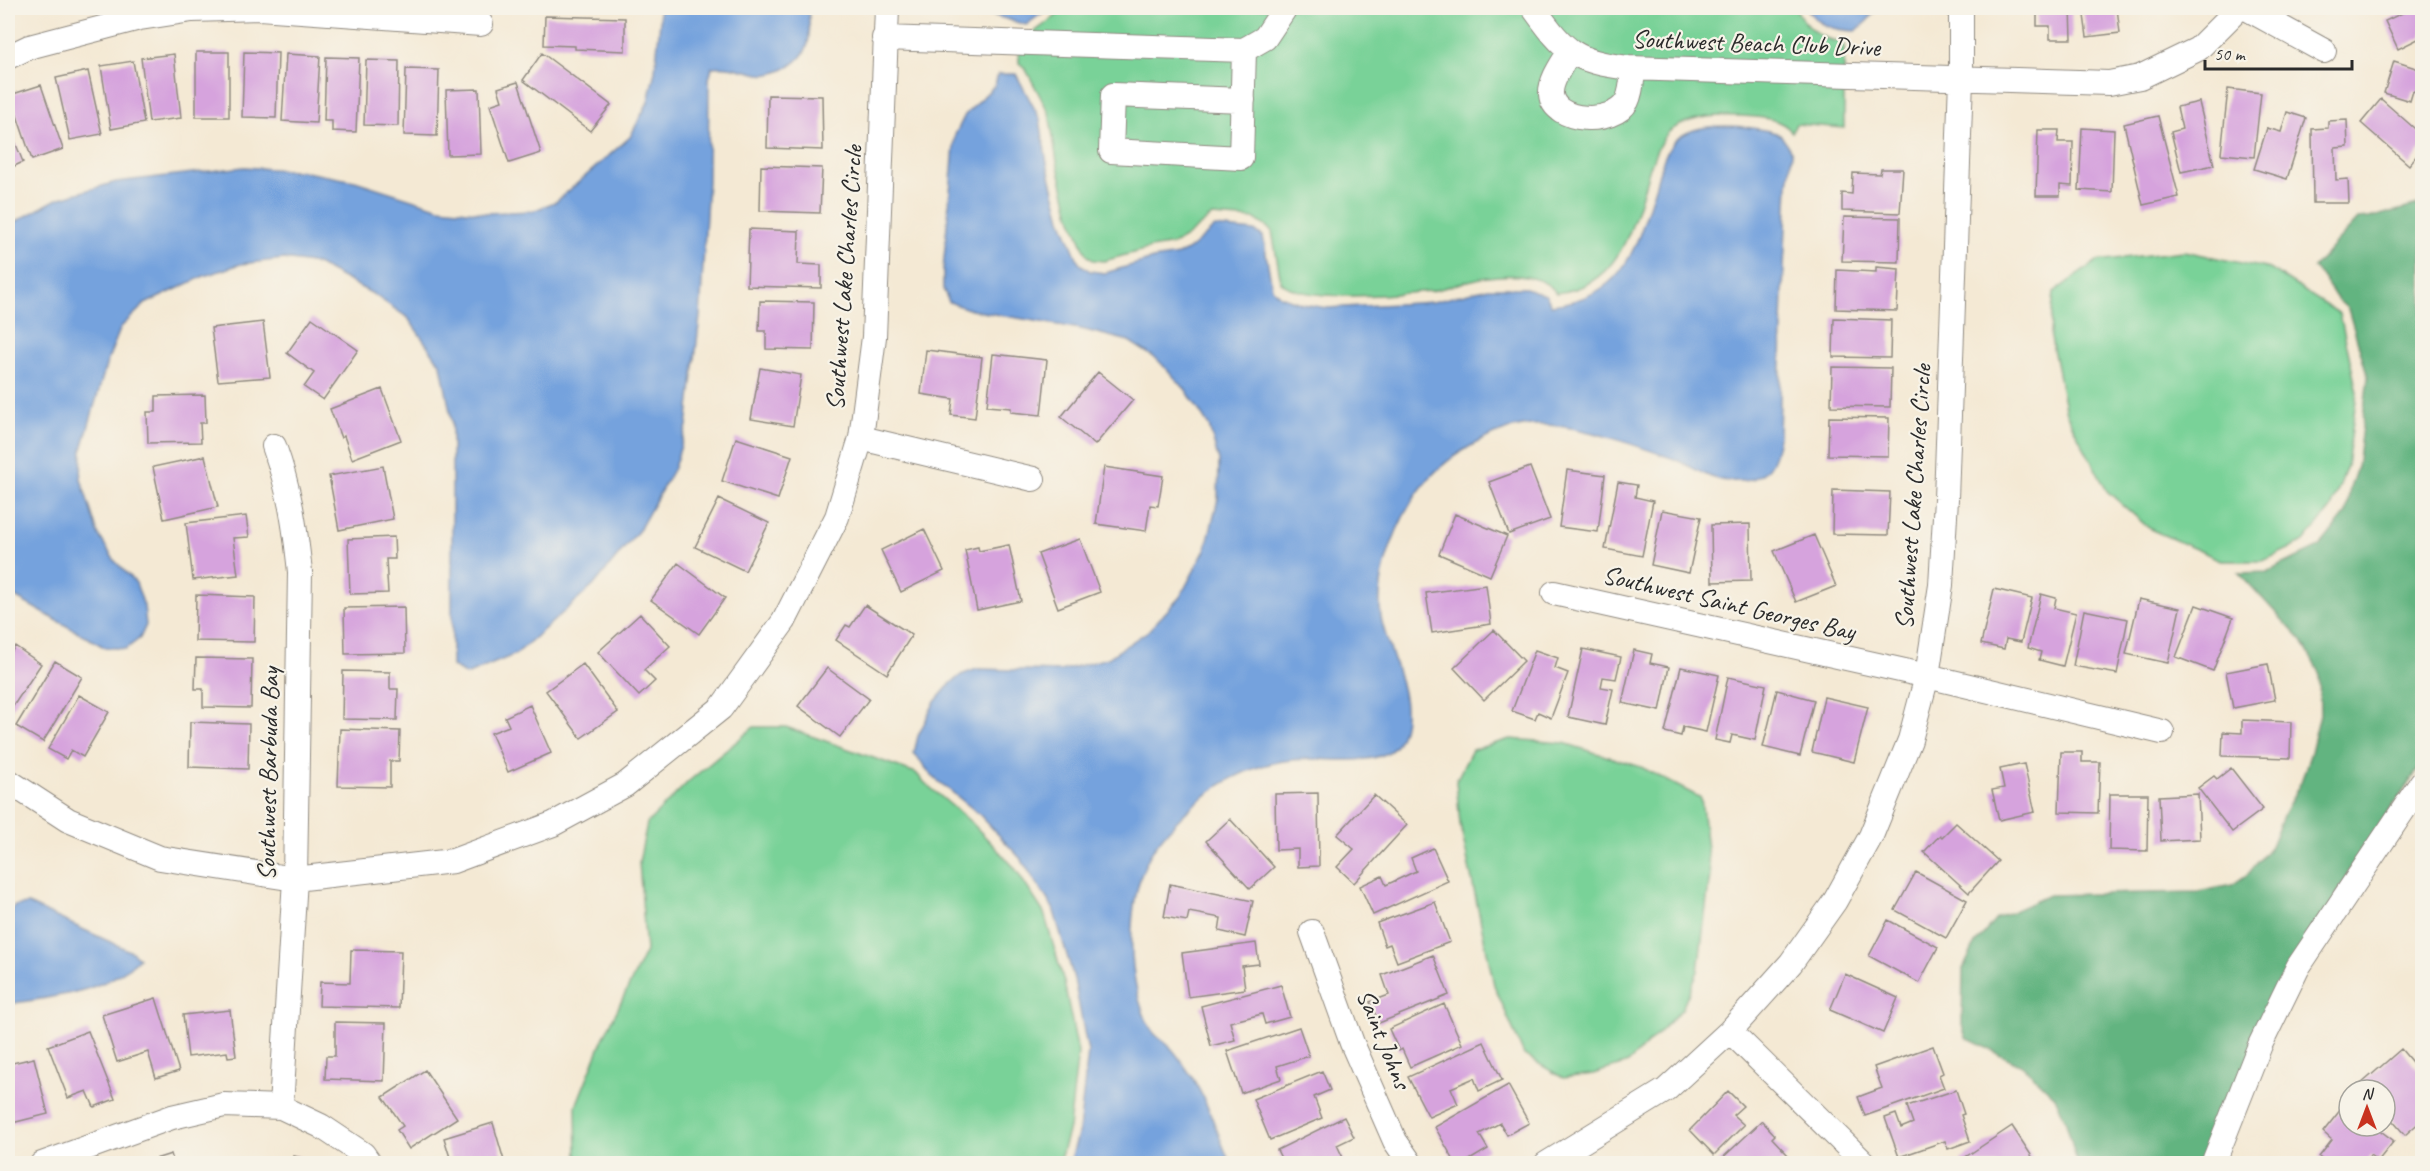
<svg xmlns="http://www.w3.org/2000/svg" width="2430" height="1171" font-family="Caveat,sans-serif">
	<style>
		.green { fill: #79d298; stroke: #527e62; stroke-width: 1.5 }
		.forest { fill: #62b480; stroke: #467056; stroke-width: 1.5 }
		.water { fill: #74a2dd; stroke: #506684; stroke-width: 1.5 }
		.building { fill: #d6a3dd }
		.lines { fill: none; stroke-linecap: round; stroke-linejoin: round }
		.minor-casing { stroke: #908a80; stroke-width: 26 }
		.minor { stroke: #fff; stroke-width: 24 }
		.labels { text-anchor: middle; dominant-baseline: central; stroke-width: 4.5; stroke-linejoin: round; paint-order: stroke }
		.street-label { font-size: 26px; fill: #2b2b2b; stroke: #f7f3e8 }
	</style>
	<rect width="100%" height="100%" fill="#f7f3e8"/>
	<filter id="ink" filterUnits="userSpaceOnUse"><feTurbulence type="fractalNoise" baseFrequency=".0167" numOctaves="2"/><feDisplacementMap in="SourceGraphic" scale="12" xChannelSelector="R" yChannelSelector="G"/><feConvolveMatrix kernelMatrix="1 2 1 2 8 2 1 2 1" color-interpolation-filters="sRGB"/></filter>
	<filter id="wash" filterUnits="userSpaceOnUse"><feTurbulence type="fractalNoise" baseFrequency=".008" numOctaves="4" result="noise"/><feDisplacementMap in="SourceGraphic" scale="24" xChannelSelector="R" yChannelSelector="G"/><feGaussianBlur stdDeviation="1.35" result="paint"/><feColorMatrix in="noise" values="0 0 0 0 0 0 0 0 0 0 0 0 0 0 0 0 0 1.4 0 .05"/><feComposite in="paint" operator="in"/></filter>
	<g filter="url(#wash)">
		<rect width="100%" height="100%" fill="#f4e9d4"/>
		<path class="green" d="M1067,8H1795C1807,28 1820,41 1844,42V128L1796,124L1792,132C1780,117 1758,117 1741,116C1717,115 1690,116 1670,131C1659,140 1653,158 1649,171C1633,224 1622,286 1556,293C1544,274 1508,274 1488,277C1468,279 1449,288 1430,291C1399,294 1303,304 1281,282L1272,231L1255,219L1212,216L1186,237L1174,244L1151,248L1104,261L1093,260L1087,255L1070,215L1057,162L1049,113L1025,68L1019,63V34L1030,35Z
			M2184,251L2270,269L2340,314L2357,392L2347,466L2331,508L2304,542L2263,561H2223L2150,529L2107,491L2066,413L2050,333L2054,292L2097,261Z
			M754,727H786L916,773L925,783L972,823L1014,867L1044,913L1064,982L1078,1052L1069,1128L1059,1163H577L576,1106L602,1041L646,951L639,862L647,823L689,781Z
			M1510,739L1564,743L1641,767L1701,798L1710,875L1698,971L1682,1009L1628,1063L1593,1074L1563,1078L1524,1055L1494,985L1460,824L1456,781L1472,750Z"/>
		<path class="forest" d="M2422,204V764L2351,867L2203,1163H2077L2066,1122L2055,1097L2022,1065L1966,1038L1962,1025L1963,969L1975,944L1996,919L2049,895L2198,892L2232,885L2249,873L2271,846L2284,813L2301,782L2311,752L2320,714L2319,673L2302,641L2239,573L2267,572L2319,547L2346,514L2350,488L2357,467L2368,377L2348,309L2337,299L2321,275L2313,268L2358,219L2369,218Z"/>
		<path class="water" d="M659,8H809C808,34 815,50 790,66C780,72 770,76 759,74C742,70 729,65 712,67L709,79L708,181L700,316L687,426L674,468L639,530L593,586L516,654L466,675L452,666V422L441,365L408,318L373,294L317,264L284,259L241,264L204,276L145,304L121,327L107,362L82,449L81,479L98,534L114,560L136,583L144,606L146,625L140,638L126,649L104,647L8,593V226L57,199L116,182L244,167L300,171L355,181L440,208L486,213L533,211L557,201L630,137L648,102L655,71L660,22Z
			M976,8H1049L1026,25L979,11Z
			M1807,8H1877L1868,20L1856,31C1834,30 1818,27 1807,8Z
			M998,74H1016L1040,119L1047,164L1061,219L1079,263L1090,271L1105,273L1153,259L1178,255L1192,247L1215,227L1254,231L1263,236L1272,288L1280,296L1303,304L1327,308L1433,302L1488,288H1526L1546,295L1551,305C1627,297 1636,247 1656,184C1660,170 1664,153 1674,142C1696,118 1753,126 1780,134L1792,153L1788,185L1783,289L1779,436C1775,467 1763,484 1729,481C1709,480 1692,466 1674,459C1638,446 1585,427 1547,425C1523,423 1498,431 1478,442C1459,452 1439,466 1426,482C1399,514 1374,575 1381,617C1388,655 1420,706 1397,744C1384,766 1333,759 1310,759C1260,759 1217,781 1182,816C1170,828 1157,842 1149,857C1125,901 1126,986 1151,1029C1155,1037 1164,1041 1170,1047C1176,1053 1181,1061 1186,1068C1206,1096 1217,1132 1230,1163H1070L1079,1131L1088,1052L1074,979L1053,908L1021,859L979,814L932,776L914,753L918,736L934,703L951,683L961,675L977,669L1060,671L1108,658L1148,631L1180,597L1206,548L1218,499L1219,461L1209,426L1186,390L1157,359L1129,341L1081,329L971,310L949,302L943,289V270L955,135L965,115L995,85Z
			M28,904L132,952L139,958C107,993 51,997 8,1004V915L14,906Z"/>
		<g id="blocks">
			<path class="building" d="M2037,8H2071L2072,39H2050V26H2037Z
				M2083,8H2117L2120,33L2087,37Z
				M2413,8H2422V37L2398,49L2385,21Z
				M545,16L625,18V51L575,49V46L544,45Z
				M196,52H229V117H196Z
				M244,52L278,53L276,118L242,117Z
				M542,53L611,105L590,131L523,80Z
				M174,54L181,118L149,122L141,58Z
				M286,54L320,56L316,123L282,121Z
				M326,57L359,58L356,132L332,131V121H324Z
				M366,60L399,61L398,126L364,125Z
				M133,61L144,123L111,129L101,66Z
				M2394,61L2422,70V94L2413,91L2410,101L2384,93Z
				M406,69L439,70L437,136L404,135Z
				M88,71L102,134L70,140L56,78Z
				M518,82L541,153L509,163L490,105L502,101L498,88Z
				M41,85L63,149L32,160L10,95Z
				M479,89L481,154L448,155L446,90Z
				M2228,89L2261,93L2254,157L2221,154Z
				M768,95L822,96L823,150L767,148Z
				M2381,99L2422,135V149L2409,165L2361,123Z
				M2199,102L2214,165L2181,172L2171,132L2182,129L2177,107Z
				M2287,112L2306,118L2287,179L2254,169L2267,128L2281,132Z
				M2158,116L2179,197L2143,205L2124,124Z
				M2347,120L2348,147L2335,148L2336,180L2348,179L2349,203H2313L2312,129L2328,128V121Z
				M8,124L23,162L8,169Z
				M2082,128L2114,130L2112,192L2079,190Z
				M2038,130H2059L2058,142H2073L2072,186L2060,185V196H2036Z
				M761,166L822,168L820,213L760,211Z
				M1881,169H1903L1900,213L1842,211V193L1852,194L1853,173L1880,174Z
				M1844,217L1900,218L1899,262L1842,261Z
				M749,229L799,231L798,264L821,265V288L747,286Z
				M1876,267L1899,269L1897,311L1836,309L1837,270L1876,272Z
				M760,301L814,302L813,350L766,349V331H759Z
				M312,318L358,350L323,400L304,387L314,373L287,353Z
				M1834,318L1891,320L1890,358L1833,357Z
				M263,322L270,377L218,381L211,328Z
				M926,350L982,357L975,418L951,415L953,399L921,394Z
				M993,354L1047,360L1041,415L1011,412V408L987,406Z
				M1832,367L1891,368L1890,407L1831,406Z
				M760,368L801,375L793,426L751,419Z
				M1098,372L1133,400L1095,445L1061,417Z
				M382,389L401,440L352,459L344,436L341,438L330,409Z
				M205,395L206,423H200L201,442L148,443L147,412H156V396Z
				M1829,417L1889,418L1888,456L1828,455Z
				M736,438L792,456L778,499L722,481Z
				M205,456L218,507L164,519L153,467Z
				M383,466L393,519L339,530L329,476Z
				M1104,467L1163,476L1158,506L1150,505L1146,531L1096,524Z
				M1530,467L1550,519L1509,534L1489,482Z
				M1567,470L1605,475L1598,532L1559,527Z
				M1618,482L1637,485L1635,497L1653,501L1642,556L1605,549Z
				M1833,490L1890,492L1888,535L1832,534Z
				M719,499L769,523L745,571L695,547Z
				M1662,510L1701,517L1689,573L1651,565Z
				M1455,514L1507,536L1490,576L1439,554Z
				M246,516L249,537L233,538L238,575L193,580L186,523Z
				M1750,524L1751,581L1712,582L1711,525Z
				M924,529L944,571L901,592L881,550Z
				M1814,535L1836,586L1796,602L1774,551Z
				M394,537L395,559H386L388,593L350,594L348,539Z
				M1080,539L1100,592L1058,608L1038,554Z
				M1009,545L1021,601L977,610L965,550L978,547L979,551Z
				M678,563L725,598L699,634L651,600Z
				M1486,585L1491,624L1432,633L1426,593Z
				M1994,589L2032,598L2021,642L2006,639L2004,649L1981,644Z
				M2041,594L2056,598L2054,608L2076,613L2063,666L2039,660L2041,652L2028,648Z
				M196,595L255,597L254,642L195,641Z
				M2139,599L2180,608L2168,663L2126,654Z
				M865,605L912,635L887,674L836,640L846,625L850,627Z
				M2196,605L2233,618L2213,671L2176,657Z
				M404,607L405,653L345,654L344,608Z
				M2084,610L2128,619L2117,674L2073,666Z
				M640,614L670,646L644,670L655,681L639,696L598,652Z
				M1494,630L1524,661L1484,700L1454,668Z
				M15,646L41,664L8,714V657Z
				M1583,649L1621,657L1616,679L1603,677L1601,687L1613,689L1605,725L1568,717Z
				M1535,650L1558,658L1555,668L1568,673L1551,718L1538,712L1535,719L1512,711Z
				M1634,650L1652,654L1650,663L1669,667L1660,711L1622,703Z
				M196,658L252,659L251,708L203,707V689H195Z
				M55,661L82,677L43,742L16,726Z
				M583,664L618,712L581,738L546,691Z
				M2268,664L2275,700L2233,708L2226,672Z
				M1681,667L1719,675L1706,732L1683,727L1681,736L1665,732Z
				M827,668L869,699L840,737L798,706Z
				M343,671L390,672V689H398L397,720L342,719Z
				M1728,677L1766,685L1755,740L1732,735L1730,743L1715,740Z
				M1777,690L1814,700L1800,756L1763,747Z
				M79,695L109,712L83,757L71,750L66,759L48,749Z
				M1824,697L1868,707L1854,762L1812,752Z
				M530,705L551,753L508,772L491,733L509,726L505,717Z
				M2242,720L2291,722L2290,758L2222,756L2223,732L2242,733Z
				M190,722L249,724L248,769L189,767Z
				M340,729L400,731L399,761H390V787L338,786Z
				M2061,752H2082V762H2100L2098,813L2059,812Z
				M2024,764L2035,812L1999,820L1992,790L2004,788L2000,769Z
				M2231,768L2263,809L2232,832L2198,788L2214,776L2217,779Z
				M1318,793L1319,866L1298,867V849L1276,850L1275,794Z
				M2110,794H2148L2147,851L2109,850Z
				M2198,794L2200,839L2161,841L2159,796Z
				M1374,795L1407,825L1354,883L1337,867L1354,849L1337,835Z
				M1230,819L1274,867L1250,889L1206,841Z
				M1956,823L1998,861L1969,893L1924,852L1940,835L1942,837Z
				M1433,848L1448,881L1373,915L1360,886L1382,876L1386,885L1416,871L1411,858Z
				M1916,872L1967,900L1946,938L1895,910Z
				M1170,884L1253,901L1245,937L1219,931L1221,918L1189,912L1187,921L1164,917Z
				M1435,902L1450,942L1397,962L1390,944L1385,946L1377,923Z
				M1888,920L1938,947L1919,983L1869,956Z
				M1256,943L1259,964L1242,966L1245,989L1188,997L1182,953Z
				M351,950L401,951L399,1008L319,1006L320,982L350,983Z
				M1433,955L1449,995L1379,1023L1370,1002L1389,995L1382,975Z
				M1845,974L1898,998L1883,1033L1830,1010Z
				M1281,985L1290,1017L1265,1024L1262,1014L1230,1022L1235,1040L1211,1046L1201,1006Z
				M156,998L179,1071L156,1078L148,1052L117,1062L102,1015Z
				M1444,1004L1462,1044L1410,1067L1402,1049L1399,1051L1389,1029Z
				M230,1010L236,1056L228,1057L227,1052L188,1057L183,1015Z
				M335,1022L386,1023L384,1081L325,1079L326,1056H335Z
				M1299,1027L1309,1056L1277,1066L1281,1079L1241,1093L1227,1051Z
				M88,1031L115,1099L94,1107L87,1091L68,1098L48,1046Z
				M1484,1042L1502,1080L1479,1091L1474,1078L1451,1088L1458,1104L1429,1117L1408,1077Z
				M1933,1046L1943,1073L1939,1075L1944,1088L1865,1116L1858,1097L1882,1088L1874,1067Z
				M2401,1049L2422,1074V1120L2405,1135L2385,1112V1090H2366L2361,1084Z
				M34,1058L48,1114L8,1124V1064Z
				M425,1070L457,1118L409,1149L397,1130L403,1126L383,1097Z
				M1322,1071L1330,1090L1314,1097L1322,1118L1270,1140L1253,1099Z
				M1508,1085L1529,1123L1507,1135L1500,1123L1479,1134L1488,1149L1463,1164H1456L1435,1127Z
				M1956,1090L1964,1114L1961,1115L1970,1141L1948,1149L1945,1141L1899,1157L1885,1118L1896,1114L1901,1128L1913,1123L1907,1106Z
				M1728,1091L1743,1106L1733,1115L1744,1125L1714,1155L1690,1130Z
				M2345,1104L2349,1107V1126H2374L2394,1141L2378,1161L2370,1155L2364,1164H2327L2319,1157L2332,1140L2323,1132Z
				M1344,1117L1354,1137L1337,1145L1346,1164H1284L1277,1150Z
				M1762,1121L1775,1135L1772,1138L1788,1155L1779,1164H1716Z
				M493,1123L505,1164H452L444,1138Z
				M2012,1126L2033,1158L2024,1164H1963L1961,1160Z
				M171,1154L174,1164H150L149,1161Z
				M294,1156L316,1161V1164H292Z"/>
		</g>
	</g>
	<g filter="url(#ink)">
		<use href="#blocks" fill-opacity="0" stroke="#908a80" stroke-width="1.5"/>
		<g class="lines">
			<g class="minor-casing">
				<path id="minor" d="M2246,8L2324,51
					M1535,10C1566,53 1575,61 1628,68L2109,83L2140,77L2198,49L2239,8
					M884,38L1244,50L1265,38L1285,8
					M1570,51C1563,63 1550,80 1551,94C1553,123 1614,126 1627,101C1632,91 1632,79 1633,69
					M8,57L29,47L140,18L192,10L260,8L481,24
					M1243,100L1113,95L1111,151L1241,158L1244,50
					M861,438L1033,479
					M274,446C290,491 295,525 300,572L295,879L281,1107
					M1554,593L1927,676L2162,732
					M8,781L68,820L160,858L295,879L453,861L553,824L625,785L721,708L784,621L837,517L861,438L874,337L887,8
					M1312,932L1352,1043L1395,1141L1411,1164
					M1730,1031L1865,1164
					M42,1164L172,1117L224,1105L281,1107L321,1126L363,1154L370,1164
					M1546,1164L1666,1090L1730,1031L1791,963L1835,901L1871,836L1910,740L1927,676L1941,585L1946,499L1961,79V8
					M2213,1164L2260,1045L2298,967L2422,782"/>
			</g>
			<use href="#minor" class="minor"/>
		</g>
	</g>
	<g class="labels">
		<g class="street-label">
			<text transform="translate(1756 43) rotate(2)">Southwest Beach Club Drive</text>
			<text transform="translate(844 278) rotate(-86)">Southwest Lake Charles Circle</text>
			<text transform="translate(1913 497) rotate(-86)">Southwest Lake Charles Circle</text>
			<text transform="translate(1729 603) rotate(13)">Southwest Saint Georges Bay</text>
			<text transform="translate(268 774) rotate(-89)">Southwest Barbuda Bay</text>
			<text transform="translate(1384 1039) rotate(68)">Saint Johns</text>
		</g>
	</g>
	<rect width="2430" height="1171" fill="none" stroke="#f7f3e8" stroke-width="30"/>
	<g transform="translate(2367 1108)"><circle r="28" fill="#f7f3e8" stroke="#a5a39c" stroke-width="1.5"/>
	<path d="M0-4.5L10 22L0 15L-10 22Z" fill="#c8321e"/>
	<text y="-9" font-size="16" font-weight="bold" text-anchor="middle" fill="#2b2b2b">N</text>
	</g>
	<path d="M2205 60v9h147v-9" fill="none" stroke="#2b2b2b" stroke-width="3"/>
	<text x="2214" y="60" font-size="18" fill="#2b2b2b" stroke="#f7f3e8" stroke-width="4.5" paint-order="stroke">50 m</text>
</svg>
